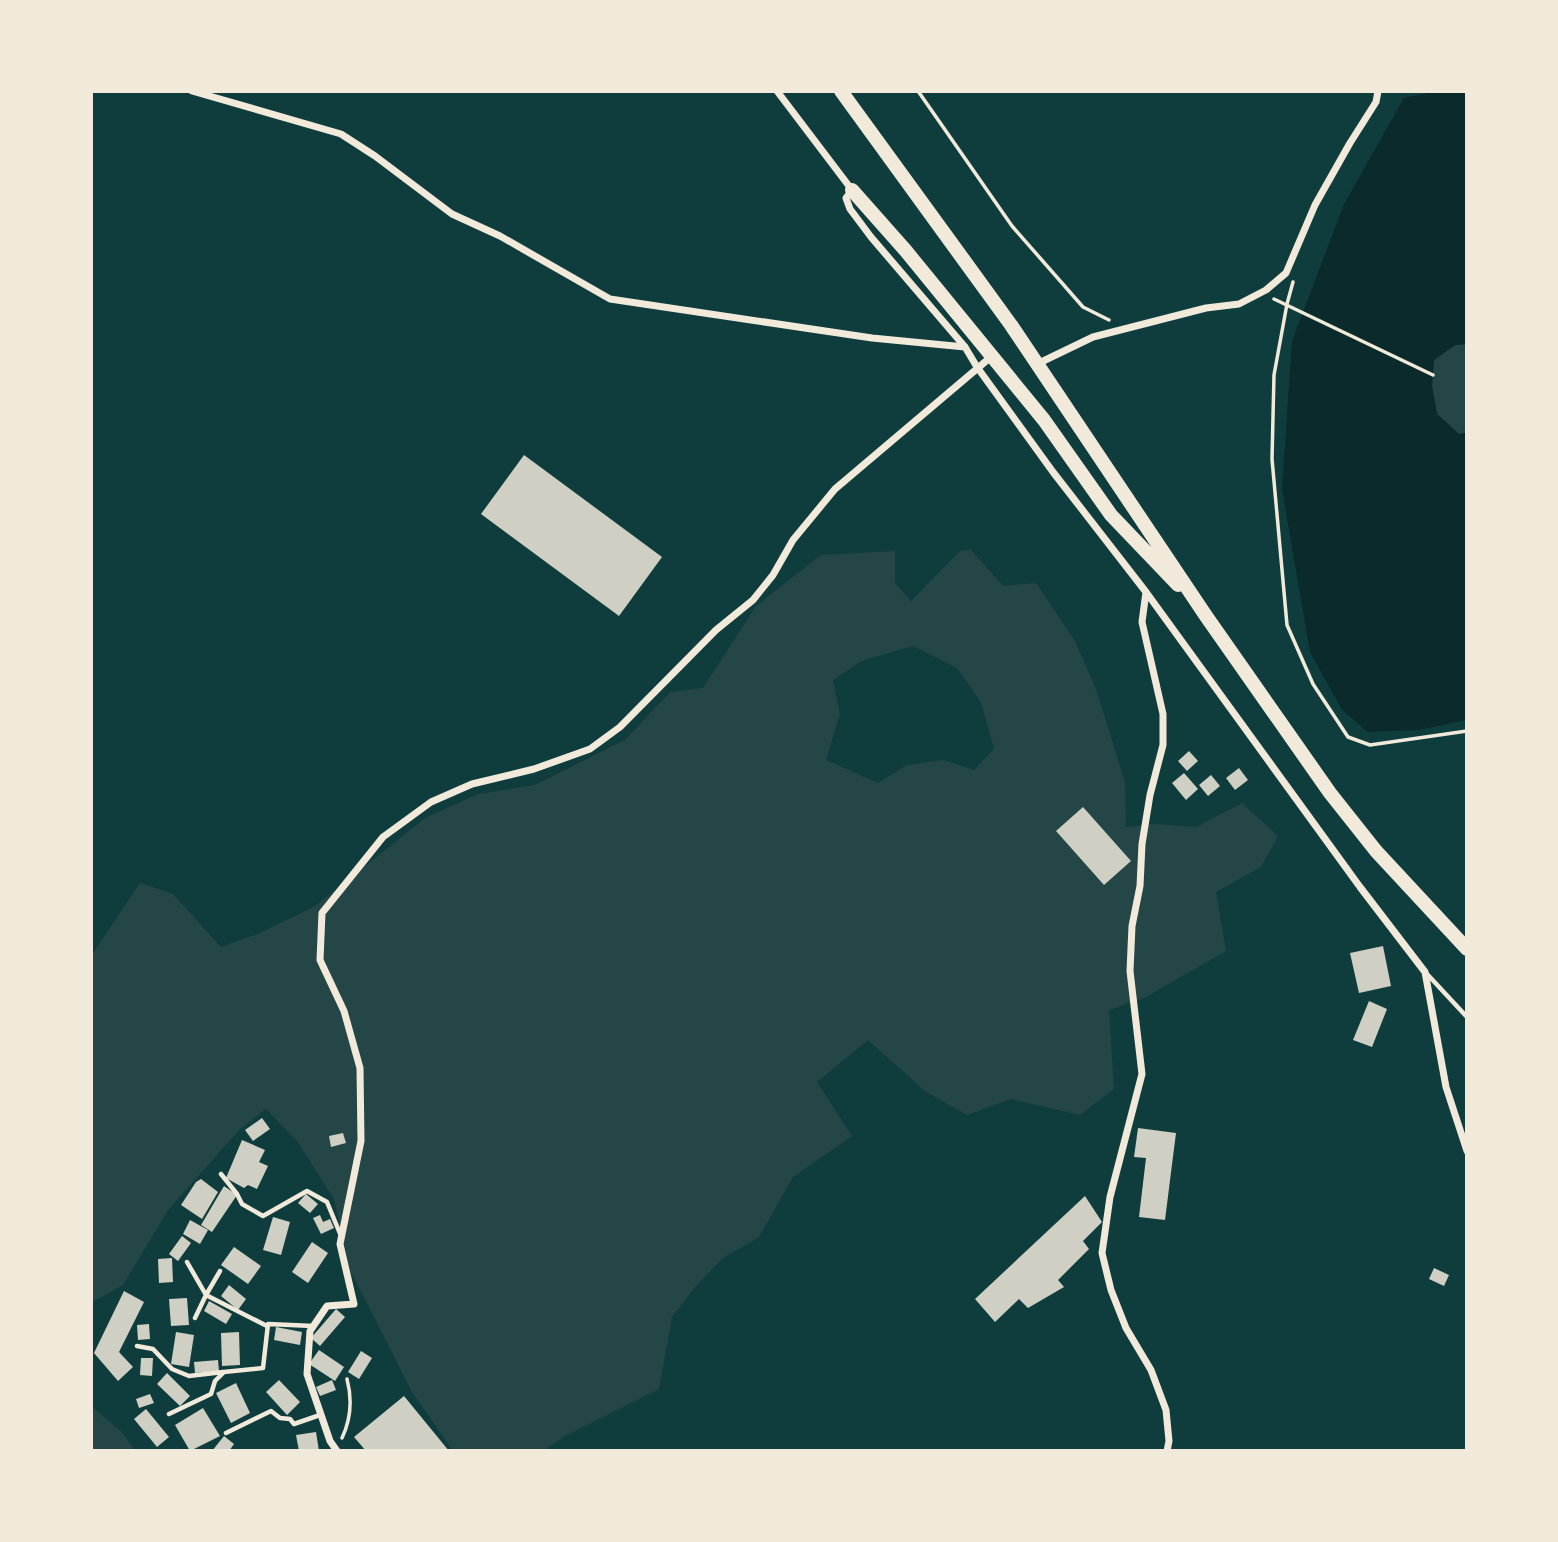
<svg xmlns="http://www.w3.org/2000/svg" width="1558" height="1542" font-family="'Titillium Web',sans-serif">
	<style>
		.green { fill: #244646; fill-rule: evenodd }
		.water { fill: #0a2a2b }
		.building { fill: #cfcfc3 }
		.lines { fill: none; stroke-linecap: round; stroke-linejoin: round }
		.path { stroke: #f1e9da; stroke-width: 3.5 }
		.service { stroke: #f1e9da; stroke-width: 4.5 }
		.minor { stroke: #f1e9da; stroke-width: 7 }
		.primary { stroke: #f1e9da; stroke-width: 14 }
	</style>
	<rect width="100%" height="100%" fill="#0f3d3e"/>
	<path class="green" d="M1467,344V433L1459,434L1437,414L1432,386L1434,360L1455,345Z
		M971,550L1003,586L1036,583L1075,641L1097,692L1125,782L1126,827L1155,824L1196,827L1242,803L1278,836L1261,867L1216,892L1226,951L1144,998L1109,1010L1114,1089L1080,1115L1011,1099L967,1115L925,1091L868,1040L817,1082L852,1136L793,1177L759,1237L723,1258L697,1285L672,1317L659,1389L565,1436L544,1451H453L412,1392L350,1270L334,1199L297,1141L266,1109L240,1129L168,1210L123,1285L91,1303V956L140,883L173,894L221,947L260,933L315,906L425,818L478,794L535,785L626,739L670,692L703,688L756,606L821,555L895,551V583L911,601L960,551ZM913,646L957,668L981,702L994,749L974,770L943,760L907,765L878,783L826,760L840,714L833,680L861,661Z
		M91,1406L123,1433L135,1451H91Z"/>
	<path class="water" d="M1438,91H1467V344L1455,345L1434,360L1432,386L1437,414L1459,434L1467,433V720L1418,730L1368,732L1342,710L1310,652L1282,489L1292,341L1344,204L1404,98Z"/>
	<path class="building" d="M524,455L662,557L619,616L481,514Z
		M1189,751L1198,761L1187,771L1178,761Z
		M1239,768L1248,780L1235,790L1226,778Z
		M1184,773L1198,789L1186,800L1172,783Z
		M1211,775L1220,786L1208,796L1199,785Z
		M1083,807L1131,861L1104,885L1056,831Z
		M1383,946L1391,986L1359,993L1350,953Z
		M1369,1001L1387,1009L1372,1047L1353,1040Z
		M262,1118L270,1129L253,1141L245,1130Z
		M1138,1128L1176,1133L1165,1220L1139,1217L1146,1158L1134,1157Z
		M343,1133L346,1143L331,1147L329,1136Z
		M242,1140L265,1150L259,1162L268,1166L257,1189L248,1185L244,1188L226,1178Z
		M201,1179L218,1192L202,1219L181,1205L196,1182Z
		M224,1186L237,1195L212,1232L201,1225Z
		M306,1194L318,1204L310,1213L298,1203Z
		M1085,1196L1102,1222L1083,1241L1089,1249L1058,1280L1064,1287L1028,1308L1019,1299L995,1322L975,1299Z
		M320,1215L323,1222L330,1219L334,1228L321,1234L313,1218Z
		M273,1217L290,1222L281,1255L263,1250Z
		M190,1220L208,1230L200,1244L183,1234Z
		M182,1236L191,1243L178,1261L169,1254Z
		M312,1242L328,1253L308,1283L292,1272Z
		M234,1247L261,1266L248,1284L221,1265Z
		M172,1258L173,1282L159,1283L158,1259Z
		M1434,1268L1449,1275L1444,1286L1429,1279Z
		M229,1285L246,1299L238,1310L221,1296Z
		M124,1291L144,1302L119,1352L133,1367L118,1381L94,1353Z
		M187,1298L189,1325L171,1326L169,1299Z
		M209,1301L232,1314L226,1324L204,1311Z
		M336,1309L345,1317L320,1346L311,1338Z
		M149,1324L150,1339L138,1340L137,1325Z
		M276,1327L302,1332L300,1345L274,1340Z
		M176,1332L194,1335L189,1367L171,1364Z
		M239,1332L240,1365L222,1366L221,1333Z
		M319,1350L344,1367L335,1381L309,1364Z
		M361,1351L372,1358L359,1379L348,1372Z
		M141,1358H153L152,1376L140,1375Z
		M218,1360L219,1371L195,1373L194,1362Z
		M167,1373L190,1396L180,1406L157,1384Z
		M279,1380L300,1402L287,1415L266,1392Z
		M332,1380L336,1390L320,1396L316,1387Z
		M236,1383L250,1413L231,1423L216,1393Z
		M150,1394L154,1403L139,1408L136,1399Z
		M404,1396L449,1451H366L354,1437Z
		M203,1408L220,1436L190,1451L175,1425Z
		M146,1409L169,1437L157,1447L134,1419Z
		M316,1432L319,1451H299L296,1435Z
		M224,1436L234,1444L229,1451H212Z"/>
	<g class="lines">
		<path class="path" d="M918,91L1012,226L1083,307L1109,320
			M1293,282L1287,304L1274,375L1272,459L1287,625L1313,684L1348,737L1370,745L1467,731
			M1274,299L1433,375
			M342,1438C351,1419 352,1398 347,1379"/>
		<path class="service" d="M1427,974L1467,1017
			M221,1174L237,1194L242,1204L263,1216L307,1191L327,1202L341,1236
			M187,1262L206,1295L220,1271
			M195,1318L206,1295L267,1326
			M137,1346L153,1349L172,1369L189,1376L223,1372
			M169,1414L211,1394L215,1381L224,1372L263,1368L268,1324L313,1326
			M226,1433L271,1411L280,1418L290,1419L294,1424L320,1415"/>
		<path class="minor" d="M192,91L341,134L375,156L452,214L500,236L610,299L872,338L965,347
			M777,91L852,190L846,198L850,209L871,237L965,347L977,367L1053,472L1146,592
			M1037,364L1093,337L1206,308L1239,304L1266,290L1286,273L1315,205L1350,143L1376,102L1378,91
			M337,1451L330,1441L307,1374L310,1331L327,1306L354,1304L340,1244L361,1141L360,1068L344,1011L320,960L322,913L383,837L431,802L472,784L534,769L590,749L620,727L716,630L753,600L773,575L793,540L835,489L992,356
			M1167,1451L1169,1441L1166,1410L1151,1370L1126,1328L1111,1290L1102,1253L1110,1197L1142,1074L1130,971L1132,926L1140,886L1142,844L1150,795L1163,745V714L1142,622L1146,592L1360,887L1425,972L1446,1087L1467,1151"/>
		<path class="primary" d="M841,91L1011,325L1206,616L1330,793L1376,851L1467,949
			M852,190L906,251L1044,420L1111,515L1178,585"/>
	</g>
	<rect width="1558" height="1542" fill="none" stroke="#f1e9da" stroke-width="186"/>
</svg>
